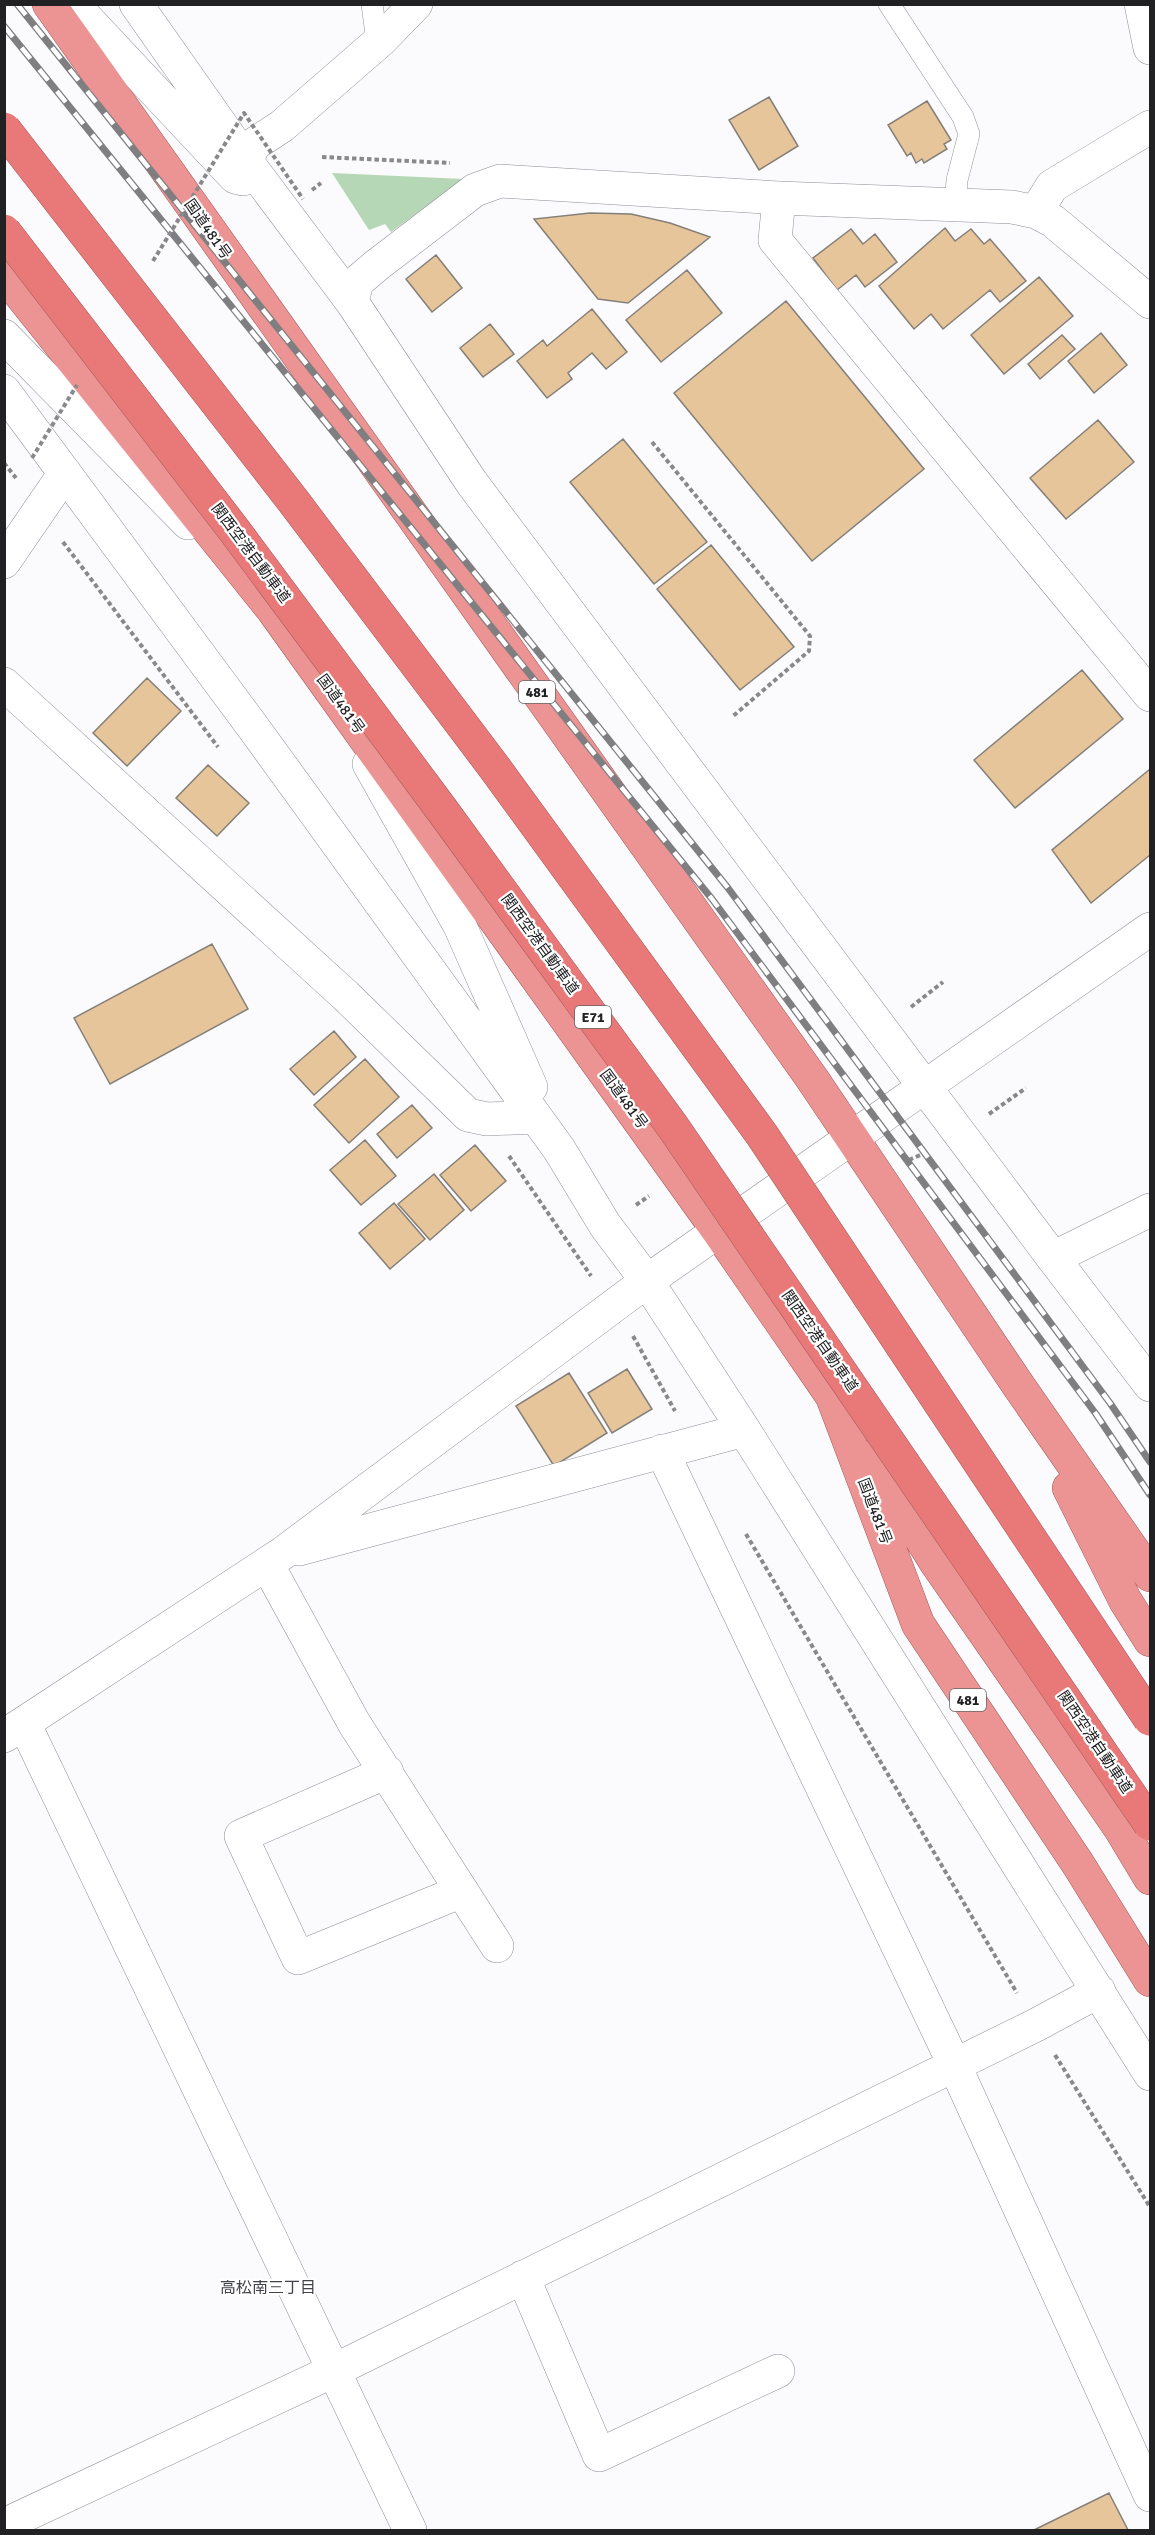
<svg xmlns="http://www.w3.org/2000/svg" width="1155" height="2535" font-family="Signika,'Noto Sans JP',sans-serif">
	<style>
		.green { fill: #b6d7b5 }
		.building { fill: #e7c59a; stroke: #847f79; stroke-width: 1.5 }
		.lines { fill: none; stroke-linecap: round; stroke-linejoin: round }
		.service-casing { stroke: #8e8f97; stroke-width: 22 }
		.minor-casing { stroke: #8e8f97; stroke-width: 34 }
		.trunk-casing { stroke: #a25a5b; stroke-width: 34 }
		.path { stroke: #89898c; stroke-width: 4; stroke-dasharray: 4.5 3; stroke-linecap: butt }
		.service { stroke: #fff; stroke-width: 21 }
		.minor { stroke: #fff; stroke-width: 33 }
		.trunk { stroke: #ec9493; stroke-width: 33 }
		.rail-casing { stroke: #7f7f82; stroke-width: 7 }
		.rail { stroke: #fff; stroke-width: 4.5; stroke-dasharray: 14; stroke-linecap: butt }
		.motorway-bridge-casing { stroke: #a25a5b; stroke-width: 34; stroke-linecap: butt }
		.path-bridge { stroke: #89898c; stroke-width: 4; stroke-dasharray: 4.5 3; stroke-linecap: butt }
		.motorway-bridge { stroke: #e87978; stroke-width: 33 }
		.labels { text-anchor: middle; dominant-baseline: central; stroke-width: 4.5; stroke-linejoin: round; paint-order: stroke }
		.shield { fill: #fff; stroke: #646466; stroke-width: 1.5 }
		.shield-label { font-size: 14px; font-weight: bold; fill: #212124 }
		.street-label { font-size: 15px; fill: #212124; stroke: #fff }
		.neighbourhood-label { font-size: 16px; fill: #43444b; stroke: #fff }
	</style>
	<rect width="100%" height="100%" fill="#fbfbfe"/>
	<path class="green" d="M332,173L464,179L391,232L385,224L369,230Z"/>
	<path class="building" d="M769,97L798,146L759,170L729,120Z
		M927,101L951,140L944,144L947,149L924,163L922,159L916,163L911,153L907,156L888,125Z
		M590,213L631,214L670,223L710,237L628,303L598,299L534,219Z
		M945,228L955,241L971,229L984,244L990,239L1026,281L1000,302L990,290L943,329L931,314L914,329L879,286Z
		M851,229L863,244L875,234L897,262L865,287L856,275L837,290L813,258Z
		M436,255L462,288L432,312L406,279Z
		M687,270L722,313L661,362L626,320Z
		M1039,277L1073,316L1004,374L971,335Z
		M786,301L924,469L812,561L674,393Z
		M592,309L627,352L606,369L592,353L568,373L572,379L547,398L517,361L543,340L547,346Z
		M490,324L514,354L483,377L460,348Z
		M1101,333L1127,365L1094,393L1068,361Z
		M1062,335L1075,349L1040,379L1028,364Z
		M1098,420L1134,462L1066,519L1030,478Z
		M623,439L707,542L654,584L570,482Z
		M711,545L794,647L740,690L657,589Z
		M1082,670L1123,719L1015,808L974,760Z
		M147,678L181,711L127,766L93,733Z
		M208,765L249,803L217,836L176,798Z
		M1150,769V855L1091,903L1052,850Z
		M212,944L248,1009L110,1084L74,1018Z
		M334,1031L356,1057L314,1095L290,1069Z
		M365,1059L399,1097L349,1143L314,1105Z
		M412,1105L432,1128L397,1158L377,1134Z
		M365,1140L396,1176L361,1205L330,1170Z
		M475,1145L506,1181L471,1211L440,1175Z
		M434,1174L464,1210L430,1240L398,1204Z
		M394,1203L425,1239L390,1269L359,1233Z
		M627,1369L652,1409L612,1433L588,1393Z
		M569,1373L607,1433L554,1466L516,1406Z
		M1109,2493L1128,2530H1034Z"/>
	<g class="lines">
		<g class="service-casing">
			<path id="service" d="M372,4L376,34L381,40
				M889,4L963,117L969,134L957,180L955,206"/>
		</g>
		<g class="minor-casing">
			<path id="minor" d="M73,4L235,177L243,179
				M136,4L247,162L352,302L472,483L1053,1258L1150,1385
				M1141,4L1150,48
				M247,162L253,145L282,126L381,40L416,4
				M779,198L775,240L1150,695
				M1036,212L1052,186L1150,127
				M352,302L357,282L377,265L475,190L500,181L779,198L1012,207L1036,212L1053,221L1150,302
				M4,336L188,523
				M4,391L258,734L559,1149L605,1225L647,1281L744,1430L1150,2074
				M4,562L65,473
				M4,684L346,996L468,1115L487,1119L535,1117
				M369,764L460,926L531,1087
				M1053,1258L1150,1210
				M662,1451L954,2064L1150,2495
				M299,1549L744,1430
				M267,1564L354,1723L497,1946
				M24,1723L410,2530
				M4,1736L283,1553L647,1281L1150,929
				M387,1772L241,1836L298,1958L462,1891
				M523,2277L599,2455L778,2371
				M4,2525L333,2371L1036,2025L1099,1991"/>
		</g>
		<g class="trunk-casing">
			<path id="trunk" d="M49,4L813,1080L1018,1385L1150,1575
				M4,274L273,610L719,1232L832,1396L918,1624L1078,1864L1150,1980
				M871,1458L935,1561L1120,1828L1150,1878
				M1069,1488L1125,1600L1150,1640"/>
		</g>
		<path class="path" d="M322,157L450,163
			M312,190L321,183
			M652,442L810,636L809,651L732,717
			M4,463L16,478
			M63,542L218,747
			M911,1007L943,982
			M989,1114L1026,1088
			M509,1156L591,1276
			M909,1160L927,1152
			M636,1205L649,1196
			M633,1336L675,1411
			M746,1534L1017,1993
			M1055,2055L1150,2207"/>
		<use href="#service" class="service"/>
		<use href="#minor" class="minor"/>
		<use href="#trunk" class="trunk"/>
		<g class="rail-casing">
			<path id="rail" d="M17,4L728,888L1110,1403L1150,1462
				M4,26L712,899L1096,1414L1150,1495"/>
		</g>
		<use href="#rail" class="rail"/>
		<g class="motorway-bridge-casing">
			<path id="motorway-bridge" d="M4,129L294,502L494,767L762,1135L1150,1719
				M4,231L234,530L442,810L673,1127L1150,1824"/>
		</g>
		<path class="path-bridge" d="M153,261L244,113L303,199
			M32,458L77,385"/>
		<use href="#motorway-bridge" class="motorway-bridge"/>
	</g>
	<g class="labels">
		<g class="shield">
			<rect x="519" y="681" width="36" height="22" rx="4.5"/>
			<rect x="575" y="1006" width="36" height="22" rx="4.5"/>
			<rect x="950" y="1689" width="36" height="22" rx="4.5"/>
		</g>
		<g class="shield-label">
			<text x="537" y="692">481</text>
			<text x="593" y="1017">E71</text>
			<text x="968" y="1700">481</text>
		</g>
		<g class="street-label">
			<text transform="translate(208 229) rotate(55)">国道481号</text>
			<text transform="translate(251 553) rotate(53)">関西空港自動車道</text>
			<text transform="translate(341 704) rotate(54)">国道481号</text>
			<text transform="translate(540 944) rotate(54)">関西空港自動車道</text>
			<text transform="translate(624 1099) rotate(54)">国道481号</text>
			<text transform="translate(820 1341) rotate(55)">関西空港自動車道</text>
			<text transform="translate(875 1511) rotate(69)">国道481号</text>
			<text transform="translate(1095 1742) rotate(56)">関西空港自動車道</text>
		</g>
		<g class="neighbourhood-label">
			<text x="268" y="2288">高松南三丁目</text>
		</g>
	</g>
	<rect width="1155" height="2535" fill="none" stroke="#212124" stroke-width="12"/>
</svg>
